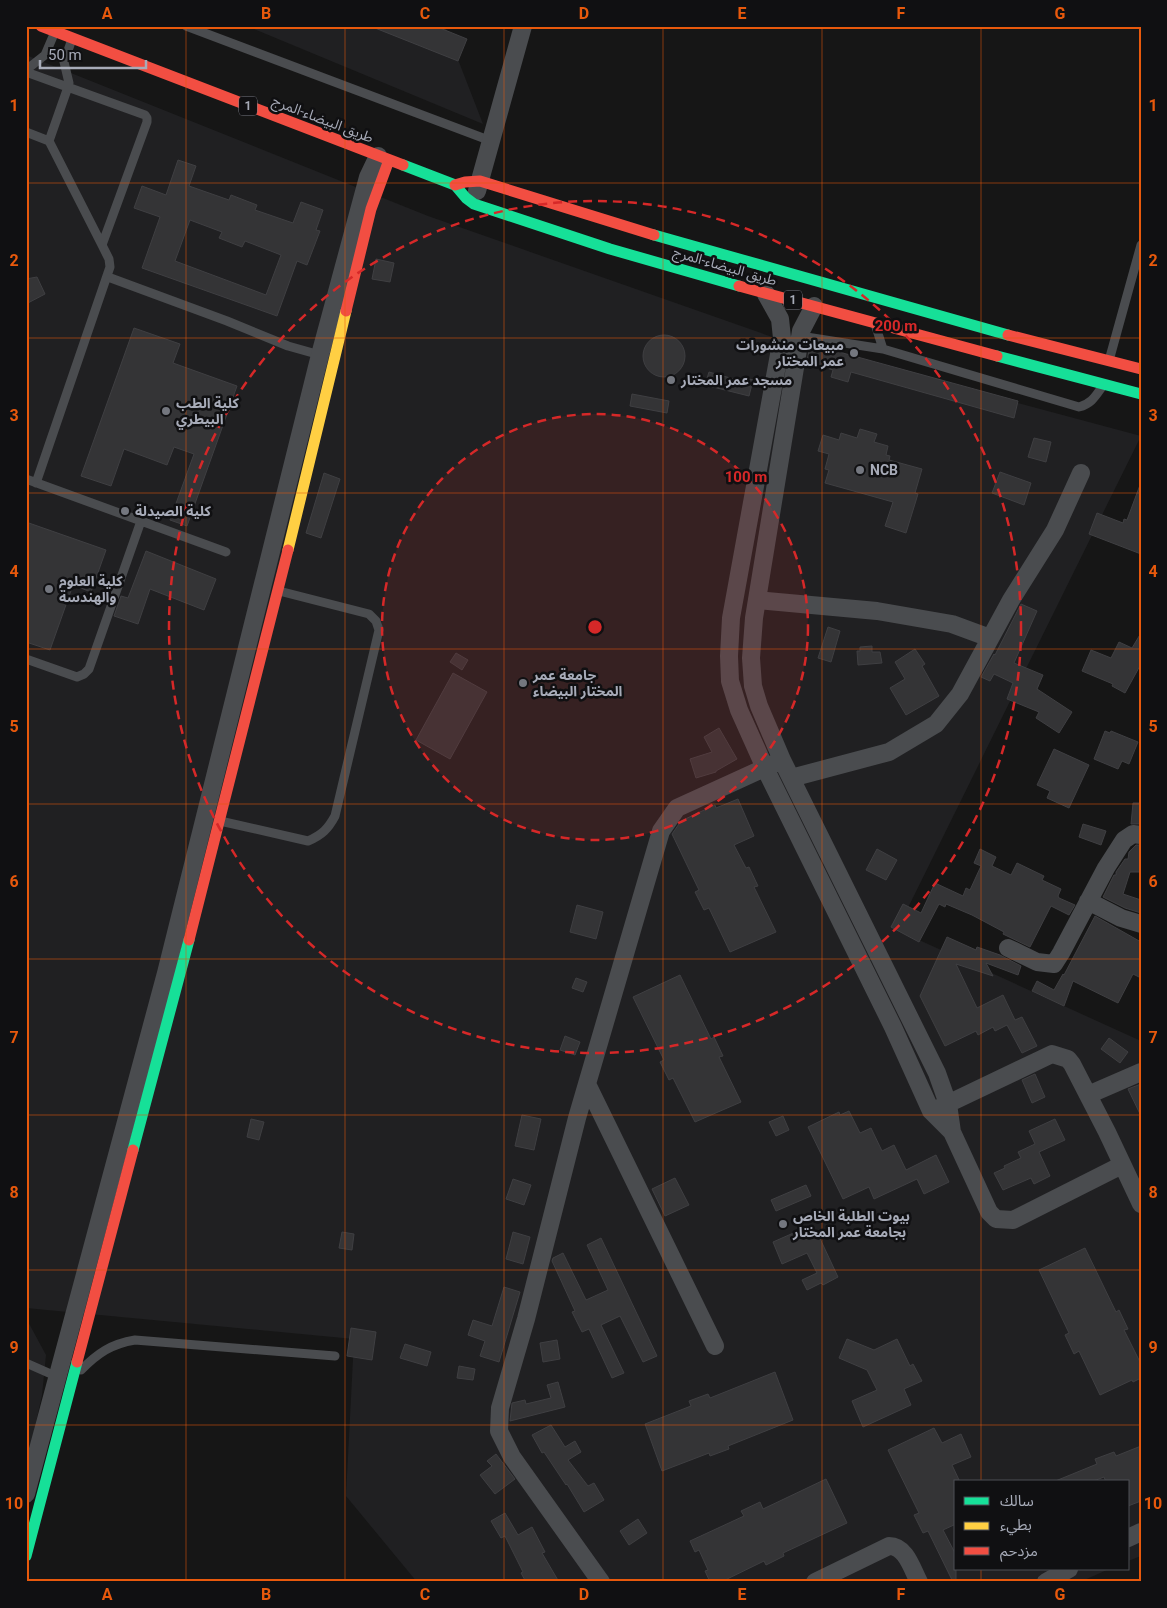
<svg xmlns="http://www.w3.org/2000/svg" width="1167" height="1608" font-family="Roboto,'Noto Sans Arabic',sans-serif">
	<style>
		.built { fill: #202022 }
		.building { fill: #343436; stroke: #3f3f42; fill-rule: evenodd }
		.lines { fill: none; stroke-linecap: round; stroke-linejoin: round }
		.lane { stroke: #4a4c4f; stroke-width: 9 }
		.street { stroke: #4a4c4f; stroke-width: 18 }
		.fast { stroke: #16e098; stroke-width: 11 }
		.slow { stroke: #ffcf43; stroke-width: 11 }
		.jam { stroke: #f24e42; stroke-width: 11 }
		.grid { fill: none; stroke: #e8590c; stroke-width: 1; stroke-opacity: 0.55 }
		.ring { fill: none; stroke: #d62828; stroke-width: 2.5; stroke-dasharray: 9 6 }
		.poi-dot { fill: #74777f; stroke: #101012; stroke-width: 2 }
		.labels { text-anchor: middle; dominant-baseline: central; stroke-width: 5; stroke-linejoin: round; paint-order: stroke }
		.shield { fill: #101012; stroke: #7a7c86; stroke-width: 1 }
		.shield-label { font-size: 12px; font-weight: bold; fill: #a7abb8 }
		.street-label { font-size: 14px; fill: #a7abb8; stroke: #101012 }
		.poi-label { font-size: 14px; font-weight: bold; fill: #a7abb8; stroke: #101012; text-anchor: start }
		.centre { fill: #d62828; stroke: #101012; stroke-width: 2.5 }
		.ring-label { font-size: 15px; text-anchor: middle; font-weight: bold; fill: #d62828; stroke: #101012; stroke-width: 5; stroke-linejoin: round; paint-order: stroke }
		.neatline { fill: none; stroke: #e8590c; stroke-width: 2 }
		.grid-label { font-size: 16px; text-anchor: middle; font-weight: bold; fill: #e8590c }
	</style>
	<rect width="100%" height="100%" fill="#161616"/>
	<path class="built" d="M247,26H445L483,124Z
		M26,55L428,216L778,339L1141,436L897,930L1141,1041V1556L1128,1561V1482H956V1569H1109L1080,1582H417L346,1496L354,1339L26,1308Z
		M26,1318L46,1355L42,1395L26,1468Z"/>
	<path class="building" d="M370,26H435L467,39L458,61Z
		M178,160L196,166L189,186L229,200L231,195L257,205L255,210L293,223L301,202L323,210L316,230L320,231L307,265L297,261L277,316L142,268L160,217L134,208L142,186L166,195ZM190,220L222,232L219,238L242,247L245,241L281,255L266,295L175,261Z
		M376,259L394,263L390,282L372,279Z
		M37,277L45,294L26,304V279Z
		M134,328L180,344L173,363L237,386L187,526L170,520L194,454L174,447L167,465L124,449L111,486L81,476Z
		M643 356a21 21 0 1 1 42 0a21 21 0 1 1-42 0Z
		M810,344L1018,401L1014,418L851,372L848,382L831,377L833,370L807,362Z
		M709,372L741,381L742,377L753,380L749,396L705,385Z
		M632,394L669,401L667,413L630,406Z
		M860,429L877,434L874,442L888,446L886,455L890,456L889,460L922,469L915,493L918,494L906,533L885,526L893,502L825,483L829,470L825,469L829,454L818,451L823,435L839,440L841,433L857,438Z
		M1034,438L1051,442L1046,462L1028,457Z
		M1000,472L1031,483L1024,505L992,493Z
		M324,473L340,479L321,538L306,533Z
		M1140,485L1141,554L1089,534L1097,513L1123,523L1124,519L1127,520Z
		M26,522L106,550L91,592L73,585L50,650L26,642Z
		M146,551L216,579L204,610L150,589L138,624L114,616L121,596L128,598Z
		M1021,604L1037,611L1014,663L1043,675L1037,689L1072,712L1059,733L1036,718L1039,712L1007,699L1013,683L994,674L990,681L981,677L994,654L995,655Z
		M828,627L840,631L831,662L818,658Z
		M1141,633V664L1125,693L1112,686L1113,684L1082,671L1091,650L1111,658L1119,642L1132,648Z
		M872,646V652H880L882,663L858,665L857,651H860V647Z
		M915,649L925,664L922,666L939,696L906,715L890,688L905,679L895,662Z
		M456,653L468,660L462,670L450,662Z
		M453,673L487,692L450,759L416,740Z
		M719,728L737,759L716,771V772L696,778L690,759L712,752L704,737Z
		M1105,731L1110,733L1111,731L1138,742L1129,764L1122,761L1118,769L1094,759Z
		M1054,749L1089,765L1069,808L1047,798L1050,791L1037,785Z
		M738,799L754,836L734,845L746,868L749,867L758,886L754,887L776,932L730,952L709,908L704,910L695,892L699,890L672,834L681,821L715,805L716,808Z
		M1133,803H1141V824H1131Z
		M1083,824L1106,831L1101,845L1079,837Z
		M1136,845H1141V872H1130L1123,894L1141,900V913L1125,908L1103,897L1114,875H1116V872L1125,859H1128L1129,852Z
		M877,849L897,860L886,880L866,870Z
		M980,849L996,857L992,866L1011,875L1017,863L1044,876L1042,880L1061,889L1058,896L1059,898L1075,905L1069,915L1051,906L1030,947L1003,934L1004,932L972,915L946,904L945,907L939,904L919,942L891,927L903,904L921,913L935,883L963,896L966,888L970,890L981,866L974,863Z
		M577,905L603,912L596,939L570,932Z
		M1095,916L1141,942V978L1133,974L1118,1003L1073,981L1064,1006L1032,991L1037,981L1054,990L1063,974L1064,975Z
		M947,937L976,950L977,947L1000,955L1021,966L1018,975L986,963L993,976L956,964L977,1008L1003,995L1015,1020L1022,1017L1037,1046L1022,1053L1007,1025L995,1031L993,1027L978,1035L976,1031L945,1046L920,996Z
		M680,975L711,1039L714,1037L723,1056L719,1057L741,1102L695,1122L673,1078L669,1080L660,1062L664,1060L633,997Z
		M576,978L587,982L583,992L572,988Z
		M565,1036L580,1042L575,1055L560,1050Z
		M1109,1038L1128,1052L1120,1063L1101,1049Z
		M1035,1074L1045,1097L1032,1103L1022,1080Z
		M1141,1084V1116L1128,1089Z
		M849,1111L860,1133L871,1128L882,1151L894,1145L906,1170L936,1155L949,1182L924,1194L917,1179L874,1199L869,1187L843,1199L808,1127L839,1112L840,1115Z
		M522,1115L541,1119L534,1150L515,1146Z
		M783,1116L789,1130L776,1136L769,1122Z
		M251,1119L264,1122L259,1140L247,1137Z
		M1055,1119L1065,1140L1039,1152L1050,1176L1034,1184L1031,1178L1003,1190L994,1173L1005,1168L1004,1166L1021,1158L1018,1152L1035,1144L1029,1131Z
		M675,1178L689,1205L665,1216L652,1189Z
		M513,1179L531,1185L524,1205L506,1199Z
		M806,1185L811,1196L776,1211L771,1200Z
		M816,1230L838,1277L823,1285L821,1283L807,1290L802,1280L817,1273L807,1253L782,1264L773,1242L798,1231L800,1237Z
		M342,1232L354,1234L352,1250L339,1248Z
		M513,1232L530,1237L523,1264L506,1259Z
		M601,1238L657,1356L643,1362L620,1316L601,1325L624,1373L612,1378L589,1329L582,1332L572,1312L575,1311L552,1261L553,1258L563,1253L586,1300L608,1290L587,1245Z
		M1085,1248L1116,1312L1119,1310L1128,1329L1124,1330L1141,1364V1378L1133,1382L1132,1380L1100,1395L1079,1351L1074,1354L1065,1335L1069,1333L1039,1270Z
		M504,1287L520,1292L499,1362L480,1356L485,1341L468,1335L473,1320L492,1326Z
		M351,1328L376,1332L372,1360L347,1356Z
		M847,1339L874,1350L897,1339L910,1366L913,1364L922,1381L904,1389L911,1405L863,1427L852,1401L877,1390L867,1370L839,1358Z
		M557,1340L560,1359L543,1362L540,1343Z
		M405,1344L431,1352L427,1366L400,1358Z
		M459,1366L475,1369L473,1380L457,1378Z
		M775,1372L793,1420L728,1446L729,1449L710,1456L709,1453L662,1471L645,1424L691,1406L689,1401L708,1394L710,1398Z
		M558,1382L565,1407L510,1421L512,1403L525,1400L526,1404L551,1398L547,1385Z
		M551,1425L565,1447L575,1441L581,1452L568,1460L588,1486L594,1483L604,1500L584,1512L567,1484L566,1485L544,1452L542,1453L532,1435Z
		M934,1428L942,1443L961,1434L971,1457L952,1465L960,1482H956V1524L943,1530L956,1555V1582H953L928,1531L923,1533L914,1515L919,1513L888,1450Z
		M1141,1446V1501L1128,1506V1482H1106L1104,1477L1091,1482H1053L1097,1464L1095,1459L1114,1452L1116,1456Z
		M496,1454L515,1479L495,1494L480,1475L492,1466L487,1461Z
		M826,1479L847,1523L783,1553L784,1556L766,1565L764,1561L721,1582H710L705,1571L708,1570L699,1550L695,1552L690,1541L744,1516L741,1511L760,1502L763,1509Z
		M505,1513L518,1535L532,1527L545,1552L542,1553L559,1582H526L521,1573L523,1572L505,1536L501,1538L491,1521Z
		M638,1519L647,1533L629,1545L620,1531Z"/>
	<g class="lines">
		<path class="lane" d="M186,26L491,141
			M26,70L45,55L54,34
			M26,72L145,115L147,118V122L102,245
			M26,132L49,141L102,245L109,259L110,267L36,483
			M49,141L68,87L69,83L64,62L71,42
			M108,277L227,321L288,346L320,355
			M876,327L883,349L1079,407C1091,404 1095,397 1102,387
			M800,336L883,349
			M1110,357L1141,245
			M26,479L226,552
			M26,659L77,677L84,674L89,669L141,521
			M220,821L308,841C322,835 328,829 335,816L379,630L376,621L369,614L279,591
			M26,1363L60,1378
			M81,1370C98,1353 111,1344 135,1340L335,1356"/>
		<path class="street" d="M477,191L523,26
			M766,294L780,319L782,338L731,618L729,656L730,681L739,710L765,768L893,1027L931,1111L952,1132
			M814,306L801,331L754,618L751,658L753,686L759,706L782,760L937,1073L948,1104L952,1132L989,1212L996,1219L1013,1220L1122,1165
			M757,600L877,611L952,624L990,638
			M791,778L889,752L936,724L960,694L1011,600L1055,530L1081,473
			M1088,901L1121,918L1141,924
			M1008,948L1037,962L1054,964L1061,953L1106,868L1124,840L1133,834L1141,835
			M587,1084L715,1346
			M1088,1095L1141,1072
			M939,1108L1052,1054L1068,1059L1072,1064L1107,1132L1141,1204
			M26,1494L166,973L320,355L368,177L378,156
			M1128,1538L1141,1532
			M601,1582L512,1457L499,1431L500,1408L526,1319L577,1118L661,831L677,808L782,760
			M815,1582L889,1546C906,1546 912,1569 919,1582
			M1046,1582L1069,1569"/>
		<path class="fast" d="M403,165L455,185L466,198L474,204L610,249L739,286
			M654,235L1008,335
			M997,356L1141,394
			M133,1150L189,940
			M26,1556L77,1362"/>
		<path class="slow" d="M288,550L346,311"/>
		<path class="jam" d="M41,26L403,165
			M455,185L465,182L480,181L654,235
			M739,286L997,356
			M346,311L371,209L389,160
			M1008,335L1141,369
			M189,940L288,550
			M77,1362L133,1150"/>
	</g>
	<path class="grid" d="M186,26V1582M345,26V1582M504,26V1582M663,26V1582M822,26V1582M981,26V1482M26,183H1141M26,338H1141M26,493H1141M26,649H1141M26,804H1141M26,959H1141M26,1115H1141M26,1270H1141M26,1425H1141M981,1569V1582"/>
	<circle cx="595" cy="627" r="213" fill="#d62828" fill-opacity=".12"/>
	<g class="ring">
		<circle cx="595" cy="627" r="213"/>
		<circle cx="595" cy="627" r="426"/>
	</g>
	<g class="poi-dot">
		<circle cx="854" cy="353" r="5"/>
		<circle cx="671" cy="380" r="5"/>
		<circle cx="166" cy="411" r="5"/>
		<circle cx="860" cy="470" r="5"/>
		<circle cx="125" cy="511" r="5"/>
		<circle cx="49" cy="589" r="5"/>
		<circle cx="523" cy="683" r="5"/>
		<circle cx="783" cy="1224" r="5"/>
	</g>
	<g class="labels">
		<g class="shield">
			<rect x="239" y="96.5" width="18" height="19" rx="4"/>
			<rect x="784" y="290.5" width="18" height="19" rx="4"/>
		</g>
		<g class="shield-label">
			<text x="248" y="106">1</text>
			<text x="793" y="300">1</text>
		</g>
		<g class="street-label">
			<text transform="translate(323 119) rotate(21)">طريق البيضاء-المرج</text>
			<text transform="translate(725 266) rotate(16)">طريق البيضاء-المرج</text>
		</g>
		<g class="poi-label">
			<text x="844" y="345" text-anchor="end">مبيعات منشورات<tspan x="844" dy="16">عمر المختار</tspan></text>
			<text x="681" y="380">مسجد عمر المختار</text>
			<text x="176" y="403">كلية الطب<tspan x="176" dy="16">البيطري</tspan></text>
			<text x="870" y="470">NCB</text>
			<text x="135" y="511">كلية الصيدلة</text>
			<text x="59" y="581">كلية العلوم<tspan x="59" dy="16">والهندسة</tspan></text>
			<text x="533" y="675">جامعة عمر<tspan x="533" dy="16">المختار البيضاء</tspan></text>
			<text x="793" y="1216">بيوت الطلبة الخاص<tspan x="793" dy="16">بجامعة عمر المختار</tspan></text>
		</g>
	</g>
	<circle cx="595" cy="627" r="8" class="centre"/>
	<g class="ring-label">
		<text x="896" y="331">200 m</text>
		<text x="746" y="482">100 m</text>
	</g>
	<rect width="1167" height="1608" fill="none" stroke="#101012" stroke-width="55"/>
	<rect x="954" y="1480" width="175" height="90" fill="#101012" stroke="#4c4e54"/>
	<rect x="964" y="1497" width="25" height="8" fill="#16e098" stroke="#4c4e54"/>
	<text x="1000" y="1506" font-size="15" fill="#a7abb8">سالك</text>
	<rect x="964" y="1522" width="25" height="8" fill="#ffcf43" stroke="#4c4e54"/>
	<text x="1000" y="1530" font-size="15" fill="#a7abb8">بطيء</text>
	<rect x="964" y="1547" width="25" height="8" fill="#f24e42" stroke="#4c4e54"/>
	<text x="1000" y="1556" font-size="15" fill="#a7abb8">مزدحم</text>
	<path d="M40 60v8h106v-8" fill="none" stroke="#a7abb8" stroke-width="2.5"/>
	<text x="48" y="60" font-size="15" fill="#a7abb8" stroke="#101012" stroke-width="4" paint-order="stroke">50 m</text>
	<rect x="28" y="28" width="1112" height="1552" class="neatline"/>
	<g class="grid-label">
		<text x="107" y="19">A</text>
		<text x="266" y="19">B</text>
		<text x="425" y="19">C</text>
		<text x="584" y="19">D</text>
		<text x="742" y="19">E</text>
		<text x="901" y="19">F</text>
		<text x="1060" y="19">G</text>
		<text x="14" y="111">1</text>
		<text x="1153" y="111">1</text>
		<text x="14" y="266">2</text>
		<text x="1153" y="266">2</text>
		<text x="14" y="421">3</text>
		<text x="1153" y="421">3</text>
		<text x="14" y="577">4</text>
		<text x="1153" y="577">4</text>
		<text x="14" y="732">5</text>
		<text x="1153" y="732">5</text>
		<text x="14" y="887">6</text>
		<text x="1153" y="887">6</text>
		<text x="14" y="1043">7</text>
		<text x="1153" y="1043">7</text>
		<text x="14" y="1198">8</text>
		<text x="1153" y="1198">8</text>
		<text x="14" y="1353">9</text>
		<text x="1153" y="1353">9</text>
		<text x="14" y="1509">10</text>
		<text x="1153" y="1509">10</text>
		<text x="107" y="1600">A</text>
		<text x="266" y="1600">B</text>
		<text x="425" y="1600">C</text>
		<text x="584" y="1600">D</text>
		<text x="742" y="1600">E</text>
		<text x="901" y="1600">F</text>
		<text x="1060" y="1600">G</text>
	</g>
</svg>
